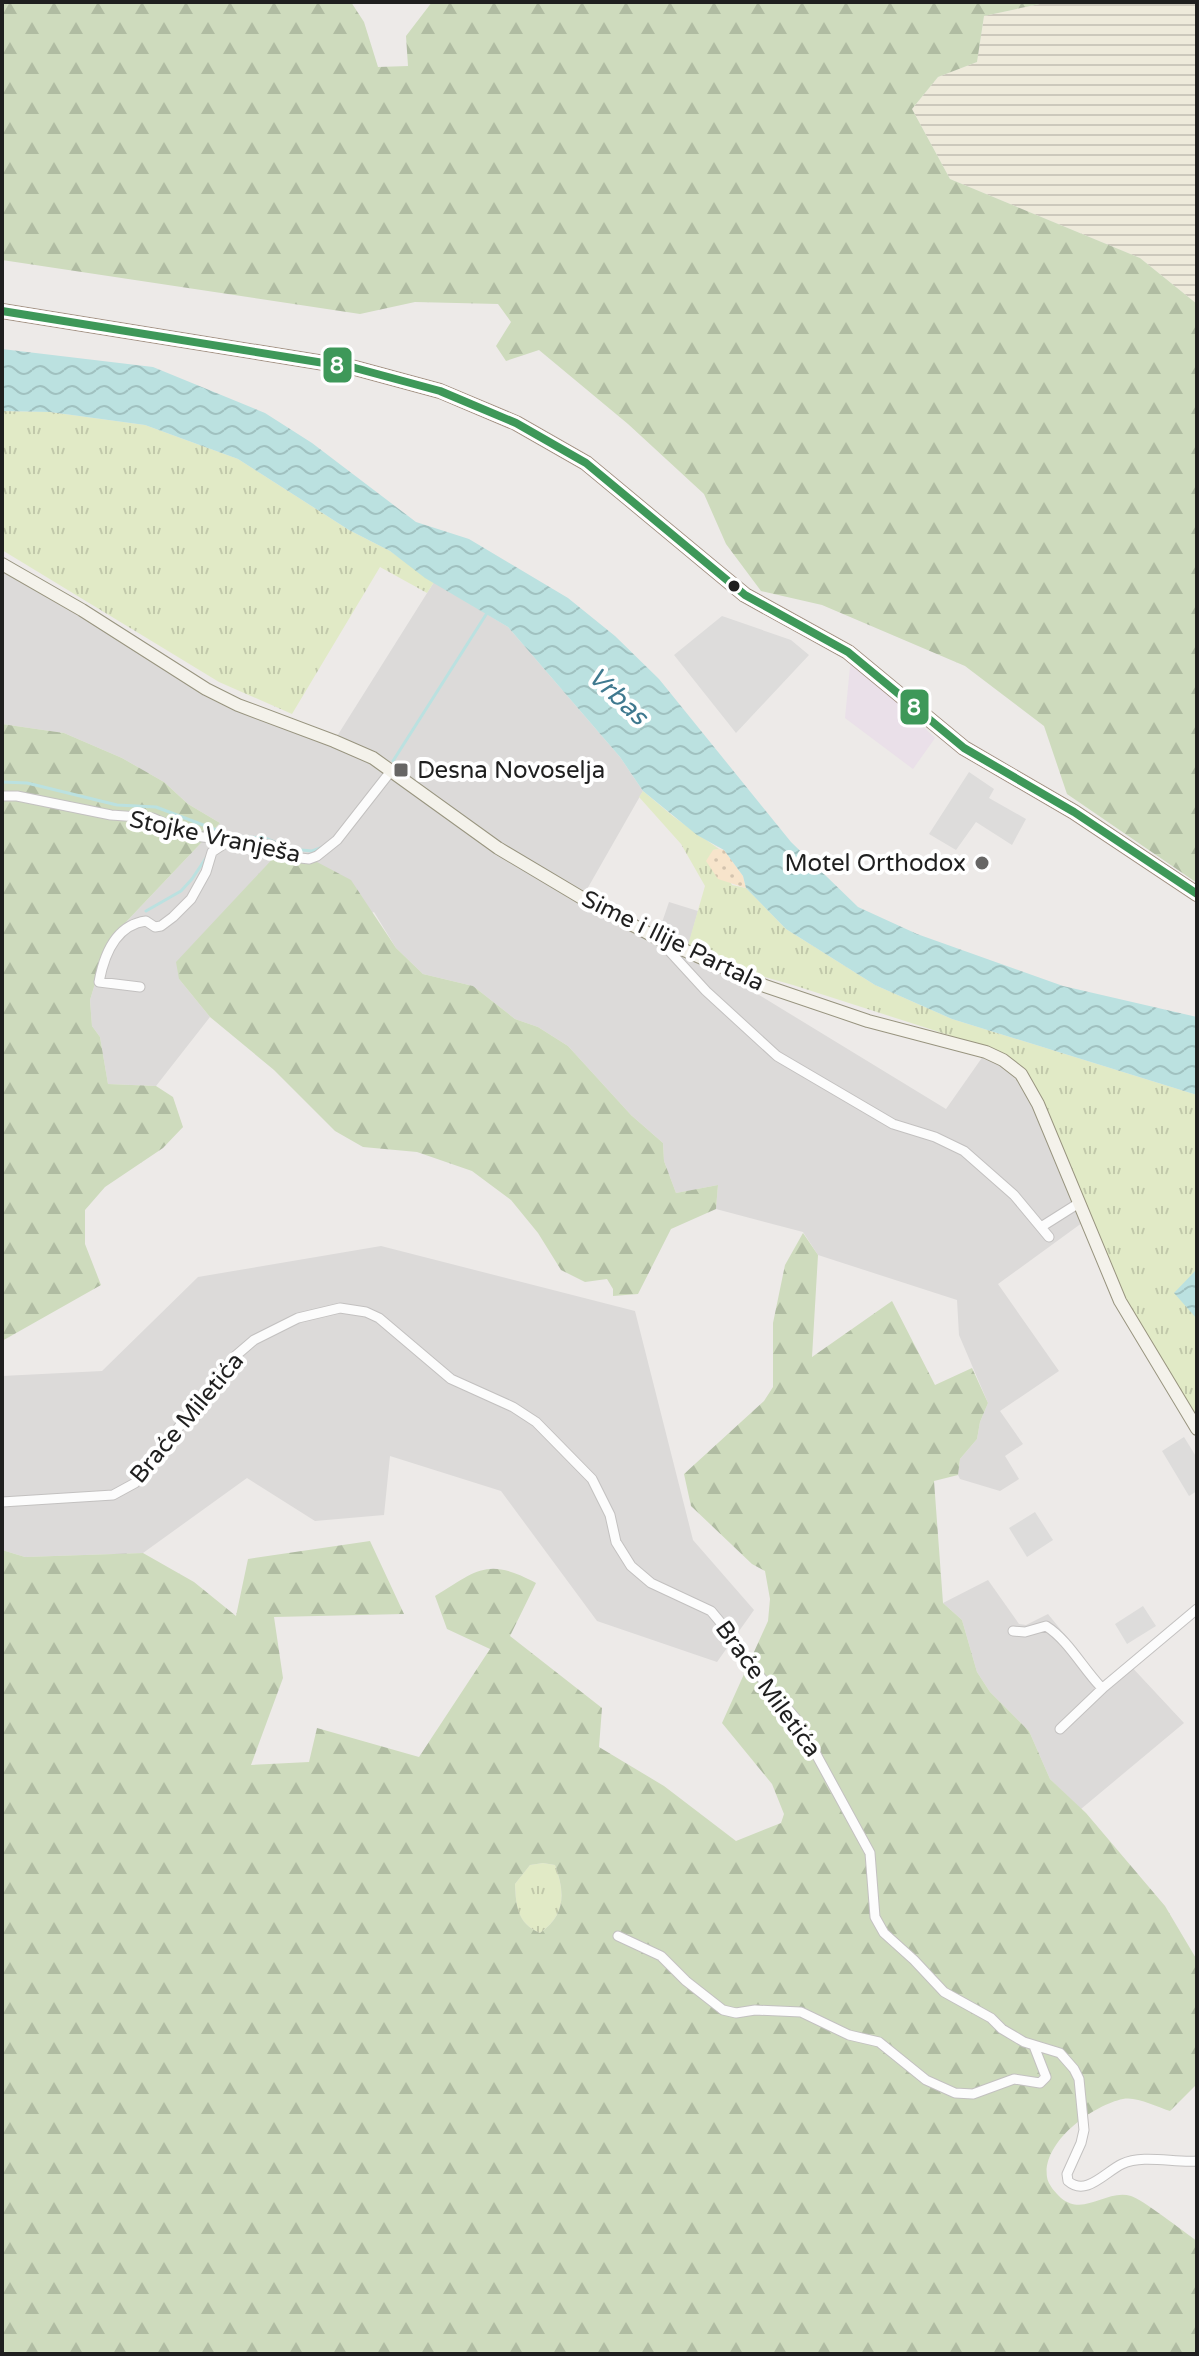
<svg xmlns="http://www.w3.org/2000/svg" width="1199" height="2356" font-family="'Varela Round',sans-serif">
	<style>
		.residential { fill: #dcdad9 }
		.industrial { fill: #eae0e9 }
		.farmland { fill: url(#farmland-rules) }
		.grass { fill: url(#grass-tufts) }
		.forest { fill: url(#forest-firs); fill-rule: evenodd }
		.sand { fill: url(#sand-dots) }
		.parking { fill: #dddcdb }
		.water { fill: url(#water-waves) }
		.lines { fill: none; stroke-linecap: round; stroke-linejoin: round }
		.stream { stroke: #bbe1e0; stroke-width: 3 }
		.street-casing { stroke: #c3c1c0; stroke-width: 11 }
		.secondary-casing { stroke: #98947f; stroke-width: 14 }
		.primary-casing { stroke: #a39284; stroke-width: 16 }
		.street { stroke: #fcfcfc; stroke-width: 9 }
		.secondary { stroke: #f4f2eb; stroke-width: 12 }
		.primary { stroke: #f1e9e5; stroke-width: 14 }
		.bus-1-casing { stroke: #fff; stroke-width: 14 }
		.bus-1 { stroke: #3e9859; stroke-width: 8 }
		.bus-dot { fill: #1f1f1f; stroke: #fff; stroke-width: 3 }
		.poi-dot { fill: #676665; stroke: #fff; stroke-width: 3 }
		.labels { text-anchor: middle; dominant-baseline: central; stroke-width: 8; stroke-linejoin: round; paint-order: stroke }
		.poi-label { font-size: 24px; fill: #1f1f1f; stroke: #fff; text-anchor: start }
		.street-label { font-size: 24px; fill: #1f1f1f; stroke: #fff }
		.water-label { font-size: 26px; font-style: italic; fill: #3f798f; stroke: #fff }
		.line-badge { stroke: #fff; stroke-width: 3 }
		.badge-label { font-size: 22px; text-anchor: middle; font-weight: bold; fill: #fff }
	</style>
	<defs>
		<pattern id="farmland-rules" width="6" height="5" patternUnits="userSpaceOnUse" patternTransform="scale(2)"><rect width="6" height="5" fill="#eeeadb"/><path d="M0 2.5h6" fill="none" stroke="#ccc8bc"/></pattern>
		<pattern id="grass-tufts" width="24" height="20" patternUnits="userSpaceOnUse" patternTransform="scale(2)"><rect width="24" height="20" fill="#e1eac6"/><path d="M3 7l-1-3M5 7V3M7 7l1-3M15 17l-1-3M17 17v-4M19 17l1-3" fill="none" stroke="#c1c8aa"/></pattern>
		<pattern id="forest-firs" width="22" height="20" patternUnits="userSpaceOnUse" patternTransform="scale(2)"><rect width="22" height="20" fill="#cedbbd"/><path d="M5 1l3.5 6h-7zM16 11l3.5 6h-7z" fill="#b0bca2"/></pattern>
		<pattern id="sand-dots" width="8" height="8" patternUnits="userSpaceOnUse" patternTransform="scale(2)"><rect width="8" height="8" fill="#f7e4cb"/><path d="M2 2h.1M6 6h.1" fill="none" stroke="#d3c3ae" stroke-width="1.8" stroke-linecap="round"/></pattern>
		<pattern id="water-waves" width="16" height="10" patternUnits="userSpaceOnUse" patternTransform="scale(2)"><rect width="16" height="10" fill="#bbe1e0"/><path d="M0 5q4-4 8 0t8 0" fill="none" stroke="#a0c1c0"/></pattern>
	</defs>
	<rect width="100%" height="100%" fill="#edeae8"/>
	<path class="residential" d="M2,564L206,689L334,741L434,582L508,627L620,757L643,791L582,898L657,937L669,902L698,911L687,951L946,1109L986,1052L1021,1074L1086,1220L998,1284L1059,1371L1000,1411L1023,1444L1005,1456L1019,1479L1000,1491L960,1479L958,1475L960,1459L977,1439L980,1422L988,1403L959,1335L957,1300L818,1255L803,1232L716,1209L718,1185L676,1193L664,1161L663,1143L631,1115L568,1046L538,1027L515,1019L473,986L423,974L396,948L374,912L179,979L210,1017L156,1086L108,1084L100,1037L92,1026L90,1000L108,941L220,823L188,804L164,782L122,758L64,733L2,724Z
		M381,1246L635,1311L693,1540L754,1610L717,1662L597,1621L501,1491L390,1456L384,1515L315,1521L247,1478L143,1553L25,1557L2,1550V1376L102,1371L198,1277Z
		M988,1580L1019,1624L1026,1625L1048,1614L1104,1683L1128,1663L1184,1723L1081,1809L1050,1779L1029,1731L990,1692L977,1672L962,1620L943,1603Z"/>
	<path class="industrial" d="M851,657L935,738L913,769L845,718Z"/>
	<path class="farmland" d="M1049,2H1197V304L1140,258L950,179L912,109L938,77L977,62L984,16Z"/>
	<path class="grass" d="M2,411L50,412L145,425L238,459L349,530L390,551L434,582L427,593L380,567L292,714L219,682L2,550Z
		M643,791L674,817L719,849L713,850L732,885L746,888L786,929L875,985L952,1019L1197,1095V1429L1120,1301L1031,1091L992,1049L793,985L744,971L688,945L705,886L681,844L639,797Z
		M543,1863L555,1865C565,1892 566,1915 540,1933C517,1923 516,1907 515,1884L530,1865Z"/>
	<path class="forest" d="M2,2H351L364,22L378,67L408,66L406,36L432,2H1049L984,16L977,62L938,77L912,109L950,179L1140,258L1197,304V883L1067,794L1044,726L965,666L822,605L761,591L726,544L704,494L628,424L539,350L506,361L496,346L511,322L498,304L415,302L360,314L2,260Z
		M2,724L64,733L122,758L164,782L188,804L220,823L108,941L90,1000L92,1026L100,1037L108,1084L156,1086L173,1097L183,1127L163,1148L105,1187L85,1210V1244L101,1285L2,1341Z
		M278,853L290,860L317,862L351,880L396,948L423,974L473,986L515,1019L538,1027L568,1046L631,1115L663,1143L664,1161L676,1193L718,1185L716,1209L671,1229L638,1294L613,1296V1289L607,1279L585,1282L561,1270L538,1233L511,1200L472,1171L417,1152L363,1147L335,1131L274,1070L210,1017L179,979L176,962Z
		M803,1233L818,1255L812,1357L892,1301L935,1385L972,1368L988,1403L980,1422L977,1439L960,1459L958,1475L934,1481L943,1603L962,1620L977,1672L990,1692L1029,1731L1050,1779L1086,1813L1165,1906L1197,1960V2084L1170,2111C1157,2107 1136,2096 1123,2099C1093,2105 1042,2142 1047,2177C1048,2185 1056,2193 1061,2198C1084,2217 1106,2189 1131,2196C1142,2199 1184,2232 1197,2241V2354H2V1550L25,1557L143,1553L194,1582L236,1616L248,1559L370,1541L404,1614L274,1617L283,1678L251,1765L309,1762L317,1728L419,1757L490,1649L447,1629L435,1596C478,1570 487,1557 536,1583L510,1636L602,1708L599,1747L664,1786L736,1841L781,1823L784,1814L772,1784L722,1723L768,1621L770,1599L765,1571L752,1564L691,1506L684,1474L764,1401L773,1387V1323L785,1265ZM543,1863L555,1865C565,1892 566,1915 540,1933C517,1923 516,1906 515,1884L530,1865Z"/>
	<path class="sand" d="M719,849L724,850L743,876L746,888L718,879L706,861L713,850Z"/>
	<path class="parking" d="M722,616L791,640L809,655L736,733L674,655Z
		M969,772L994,789L989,798L1026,819L1012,845L976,822L956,850L929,834Z
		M1184,1437L1197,1458V1491L1189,1496L1162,1451Z
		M1035,1512L1053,1540L1027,1557L1009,1528Z
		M1143,1606L1156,1626L1127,1644L1115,1624Z"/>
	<path class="water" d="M2,349L153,367L265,413L312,443L416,522L469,539L568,598L615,636L659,679L791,842L858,907L917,934L1063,986L1197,1017V1095L952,1019L875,985L786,929L746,888L743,876L724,850L697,835L643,791L620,757L508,627L425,578L390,551L349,530L238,459L145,425L50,412L2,411Z
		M1197,1269V1319L1174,1293Z"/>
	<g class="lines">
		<path class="stream" d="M393,761L487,613
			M2,782L27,783L117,805L156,807L232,836L265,838L291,849L312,851L323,847
			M146,911L181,891L192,879L216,843"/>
		<g class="street-casing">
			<path id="street" d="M2,796H17L111,815L153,818L194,836L271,845L292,857L309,859L317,856L337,840L391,771
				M662,943L706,991L777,1056L893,1124L935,1137L964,1151L1014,1195L1049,1237
				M140,987L99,982C104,955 115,925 146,921L155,927L161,926L173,917L191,899L206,872L212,852L227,842
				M1041,1227L1079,1203
				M2,1502L113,1495L135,1483L233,1358L254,1340L298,1318L340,1308L366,1312L379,1318L451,1379L513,1407L536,1422L592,1479L610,1515L616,1542L631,1566L651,1583L711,1611L726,1629L746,1660L798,1721L870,1853L875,1917L884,1933L914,1960L944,1992L991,2018L1002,2029L1024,2042L1060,2053L1074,2069L1079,2079L1084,2130L1081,2143L1067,2174L1068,2181C1086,2197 1105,2172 1122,2164C1143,2154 1174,2163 1197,2161
				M1013,1631L1025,1632L1046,1626C1068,1640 1082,1667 1100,1686L1104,1687L1197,1609
				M1060,1729L1104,1687
				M618,1936L661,1956L686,1981L723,2010L736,2013L755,2010L801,2012L849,2035L879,2042L926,2080L955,2093L973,2094L1014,2079L1040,2083L1046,2077L1034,2046"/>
		</g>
		<g class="secondary-casing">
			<path id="secondary" d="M2,564L82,610L206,689L238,705L334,741L373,758L498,848L582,898L657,938L765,986L868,1021L986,1052L1003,1060L1021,1074L1038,1104L1120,1301L1197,1429"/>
		</g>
		<g class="primary-casing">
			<path id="primary" d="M2,311L355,368L440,391L516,423L586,463L745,595L848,652L964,748L1074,812L1197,894"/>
		</g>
		<use href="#street" class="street"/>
		<use href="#secondary" class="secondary"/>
		<use href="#primary" class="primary"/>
		<g class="bus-1-casing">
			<path id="bus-1" d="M2,311L355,368L440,391L516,423L586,463L745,595L848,652L964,748L1074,812L1197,894"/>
		</g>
		<use href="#bus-1" class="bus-1"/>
	</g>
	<circle class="bus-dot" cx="734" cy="586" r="7"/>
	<g class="poi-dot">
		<rect x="393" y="762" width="16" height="16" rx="4"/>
		<circle cx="982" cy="863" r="8"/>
	</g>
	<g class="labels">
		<g class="poi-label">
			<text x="417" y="770">Desna Novoselja</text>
			<text x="966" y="863" text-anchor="end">Motel Orthodox</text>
		</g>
		<g class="street-label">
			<text transform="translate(215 837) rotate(12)">Stojke Vranješa</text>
			<text transform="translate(673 941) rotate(26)">Sime i Ilije Partala</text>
			<text transform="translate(187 1418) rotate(-50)">Braće Miletića</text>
			<text transform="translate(768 1689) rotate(54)">Braće Miletića</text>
		</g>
		<g class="water-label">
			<text transform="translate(618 696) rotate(43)">Vrbas</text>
		</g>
	</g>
	<g class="line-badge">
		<rect x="322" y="346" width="31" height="38" rx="8" fill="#3e9859"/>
		<rect x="899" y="688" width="31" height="38" rx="8" fill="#3e9859"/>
	</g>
	<g class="badge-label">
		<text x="337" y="373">8</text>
		<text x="914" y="715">8</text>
	</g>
	<rect width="1199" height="2356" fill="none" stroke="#1f1f1f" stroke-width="8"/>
</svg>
